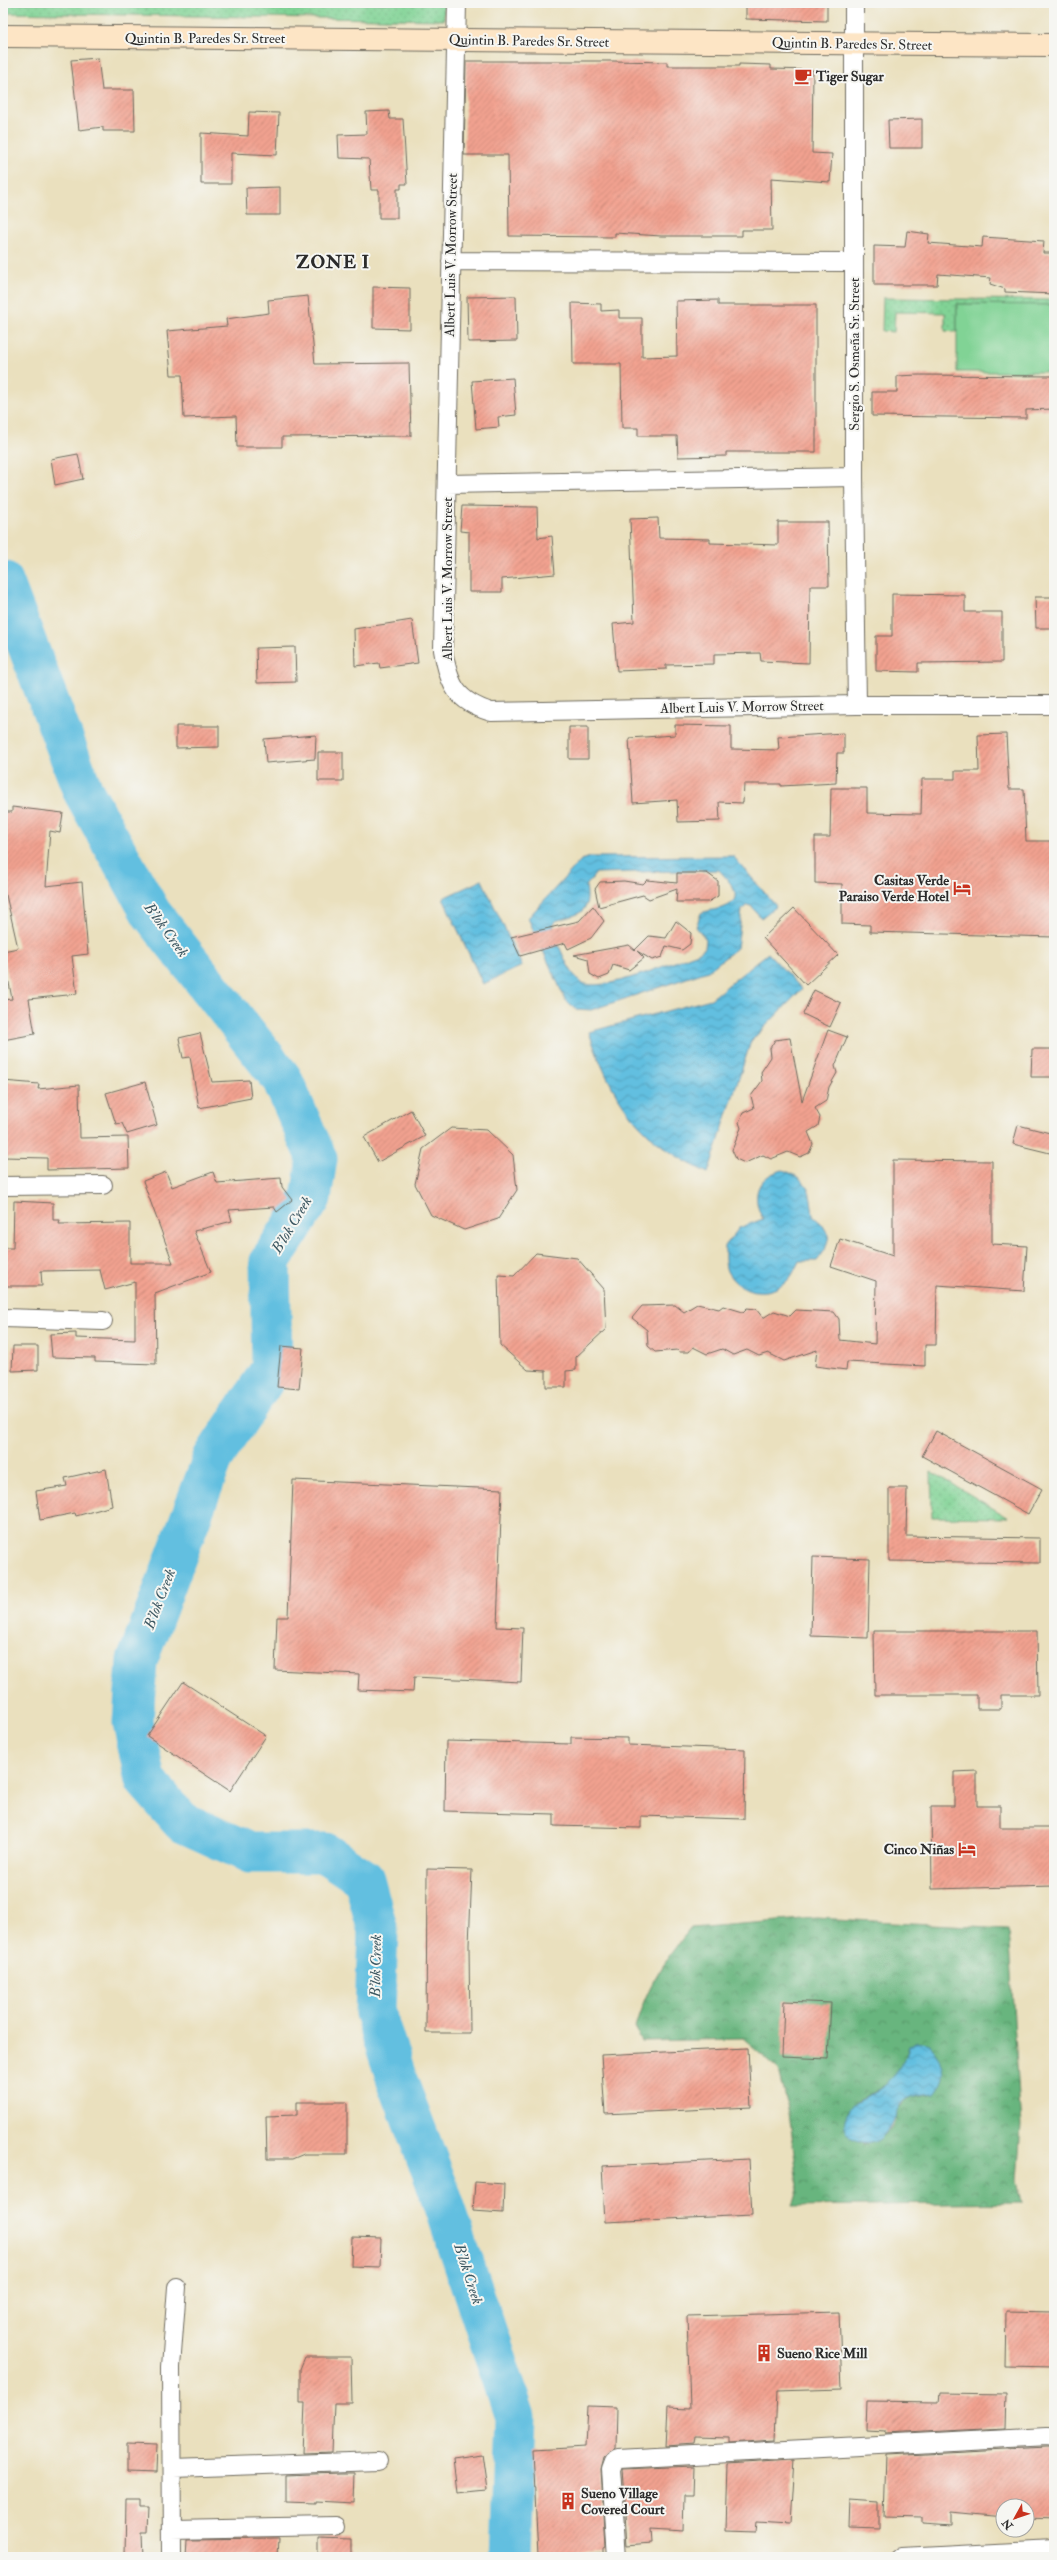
<svg xmlns="http://www.w3.org/2000/svg" width="1057" height="2560" font-family="'IM FELL Double Pica',serif">
	<style>
		.grass { fill: url(#grass-dots); stroke: #567f60 }
		.forest { fill: url(#forest-crowns); stroke: #4a7054; fill-rule: evenodd }
		.pitch { fill: #81d395; stroke: #567f60 }
		.water { fill: url(#water-waves); stroke: #467586; fill-rule: evenodd }
		.lines { fill: none; stroke-linecap: round; stroke-linejoin: round }
		.river { stroke: #62bfe0; stroke-width: 41 }
		.building { fill: url(#building-hatch) }
		.minor-casing { stroke: #6e6a5e; stroke-width: 20 }
		.secondary-casing { stroke: #6e6a5e; stroke-width: 24 }
		.minor { stroke: #fff; stroke-width: 18 }
		.secondary { stroke: #fde5c5; stroke-width: 22 }
		.labels { text-anchor: middle; dominant-baseline: central; stroke-width: 4; stroke-linejoin: round; paint-order: stroke }
		.street-label { font-size: 14px; fill: #2b2b2b; stroke: #f6f6f2 }
		.poi-label { font-size: 14px; font-weight: bold; fill: #2b2b2b; stroke: #f6f6f2; text-anchor: start }
		.water-label { font-size: 15px; font-style: italic; fill: #3c5761; stroke: #f6f6f2 }
		.district-label { font-size: 18px; font-weight: bold; letter-spacing: 1px; fill: #2b2b2b; stroke: #f6f6f2 }
	</style>
	<defs>
		<pattern id="grass-dots" width="8" height="8" patternUnits="userSpaceOnUse"><rect width="8" height="8" fill="#81d395"/><path d="M2 2h.1M6 6h.1" fill="none" stroke="#70b581" stroke-width="1.8" stroke-linecap="round"/></pattern>
		<pattern id="forest-crowns" width="20" height="18" patternUnits="userSpaceOnUse"><rect width="20" height="18" fill="#68b57e"/><path d="M2 6a3 3 0 1 1 6 0M12 15a3 3 0 1 1 6 0" fill="none" stroke="#569367"/></pattern>
		<pattern id="water-waves" width="16" height="10" patternUnits="userSpaceOnUse"><rect width="16" height="10" fill="#62bfe0"/><path d="M0 5q4-4 8 0t8 0" fill="none" stroke="#519bb6"/></pattern>
		<pattern id="building-hatch" width="6" height="6" patternUnits="userSpaceOnUse"><rect width="6" height="6" fill="#f2a290"/><path d="M-1 1l2-2M0 6l6-6M5 7l2-2" fill="none" stroke="#c48476"/></pattern>
	</defs>
	<rect width="100%" height="100%" fill="#f6f6f2"/>
	<filter id="ink" filterUnits="userSpaceOnUse"><feTurbulence type="fractalNoise" baseFrequency=".025" numOctaves="2"/><feDisplacementMap in="SourceGraphic" scale="8" xChannelSelector="R" yChannelSelector="G"/><feConvolveMatrix kernelMatrix="1 2 1 2 8 2 1 2 1" color-interpolation-filters="sRGB"/></filter>
	<filter id="wash" filterUnits="userSpaceOnUse"><feTurbulence type="fractalNoise" baseFrequency=".012" numOctaves="4" result="noise"/><feDisplacementMap in="SourceGraphic" scale="16" xChannelSelector="R" yChannelSelector="G"/><feGaussianBlur stdDeviation="0.9" result="paint"/><feColorMatrix in="noise" values="0 0 0 0 0 0 0 0 0 0 0 0 0 0 0 0 0 1.4 0 .05"/><feComposite in="paint" operator="in"/></filter>
	<g filter="url(#wash)">
		<rect width="100%" height="100%" fill="#eae0be"/>
		<path class="grass" d="M3,3H444V20L3,13Z
			M883,298L1054,300V305L957,304V332L945,331V313L895,312L894,332L882,331Z
			M931,1471L1009,1518L932,1517Z"/>
		<path class="forest" d="M816,1918L1008,1928L1021,2126L1017,2180L1022,2203L792,2206L798,2185L789,2112L779,2070L743,2039L642,2041L635,2027C648,1984 663,1962 691,1928ZM908,2046L935,2093L909,2097L896,2111C896,2130 880,2141 863,2144L856,2101C872,2093 896,2082 904,2065C906,2060 906,2052 908,2046Z"/>
		<path class="pitch" d="M957,304L1054,305V372H957Z"/>
		<path class="water" d="M733,856L776,906L761,918L751,906L747,905L742,910L737,948L708,971L591,1010L577,1009L566,1001L528,918L581,860L591,857ZM719,870C728,880 747,898 725,907C721,909 709,910 701,913L696,927L706,939L705,948L698,953C675,961 600,995 581,982C569,974 556,940 552,926L555,921C578,914 591,915 586,886L596,873Z
			M482,880L522,966L483,984L443,898Z
			M768,953L802,989L751,1041L708,1173C641,1142 612,1101 589,1032L711,999Z
			M783,1170C810,1180 810,1190 813,1216L822,1224L829,1236L825,1250L817,1261H799C796,1267 793,1275 788,1280C771,1298 738,1294 727,1271C724,1263 725,1254 725,1246L739,1228L763,1219C750,1196 757,1176 783,1170Z
			M917,2041L929,2044C942,2062 951,2074 935,2093C927,2094 918,2094 911,2097C895,2101 895,2126 882,2137C864,2152 836,2134 847,2113C852,2102 863,2098 873,2093C894,2081 903,2069 908,2046Z"/>
		<g class="lines">
			<path class="river" d="M3,581L83,791L151,913L282,1079L317,1159L311,1198L270,1261L272,1368L213,1458L137,1661L133,1722L145,1780L182,1822L250,1853H325L364,1879L378,1931L375,2013L397,2080L442,2198L515,2417L510,2557"/>
		</g>
		<g id="blocks">
			<path class="building" d="M746,3H827V21L746,19Z
				M98,58L102,90H134L135,131H103V127L79,130L71,60Z
				M466,61H612L667,62V66H739V64L771,65V69L813,70L812,153L832,154L830,182L771,178L772,230H742V236H661L615,233V237L509,236L508,155H464Z
				M389,111L390,119H403L407,184H401V189H397V218H379V190H371L369,159L339,158L338,135L367,134L366,112Z
				M249,112L279,113L277,155L231,153V184H201V133L248,136Z
				M922,119V148H889L888,120Z
				M280,187V215H247L246,188Z
				M907,231L929,234L928,243L982,247L983,237L1044,241L1043,253H1054V294L1005,292V289L990,284L991,278L938,274L937,285H874V246L905,247Z
				M373,287L410,288V329L373,328Z
				M308,296L315,364L409,363L411,436L282,437V447H237L236,416L184,418L182,375H171L167,331L227,326L226,319L269,313L268,300Z
				M516,296L517,341L468,342L467,297Z
				M718,300V305H816V452H726V456L678,457L677,436H638V428H622L621,364H573L572,303L601,304V311L619,310V318H642V357L677,356L676,301Z
				M918,375L1054,376V409L1026,410V418L872,416V392H897V376Z
				M513,378L516,415L498,417L499,427L476,429L472,381Z
				M78,454L83,479L55,485L51,459Z
				M462,506L537,507L538,538L552,536L555,574L502,579V592H469V532L460,531Z
				M658,518L659,538L710,539V543L778,545V522H828L829,586H810L809,663L761,661L760,653L714,654V664L666,665V669L617,671L613,624L634,622L630,519Z
				M892,594L965,595V612H1002V662L918,663V672L876,671V636H892Z
				M1035,597H1054V628H1036Z
				M412,620L418,663L380,668L379,663L355,666L354,629Z
				M295,647L296,682L257,683L256,648Z
				M675,725L731,726V749L779,750L778,737L844,733V753H837L836,783L781,786V784H744L743,803L719,802L720,821L678,822L677,800L633,803L629,738L675,735Z
				M176,726H219V747L176,748Z
				M569,727H588V759H569Z
				M1006,734L1009,789H1024L1026,841H1054V937L870,932V925L842,924V884L815,883V837H830L831,788H867V813L921,814L922,779H955V771H979L978,735Z
				M316,735L315,759L266,763L264,739Z
				M318,752H343V781H318Z
				M12,807L63,813L60,833L50,831L46,886L82,882L88,954L72,956L77,994L29,999L35,1034L3,1040V1000L12,999L3,951L18,948L6,895H3V812H12Z
				M677,873H707L718,881V896L708,902H676L677,889L649,899L643,895L599,907L595,889L600,882L624,881L643,884L647,880L677,883Z
				M593,906L604,921L591,938L568,949L565,943L520,956L511,937L579,921Z
				M794,908L838,955L806,985L763,938Z
				M676,921L691,933L690,944L682,950L666,946L662,957L652,960L637,951L644,958L629,970L613,965L609,975L599,979L590,974L588,959L574,955L629,945L635,950L649,936L666,938Z
				M814,990L841,1003L830,1027L803,1014Z
				M828,1030L847,1037L835,1066L837,1073L829,1087L826,1101L815,1108L820,1117L818,1126L808,1132L813,1144L809,1153L800,1157L788,1152L771,1159L763,1155L745,1163L736,1159L732,1150L741,1128L739,1122L743,1113L754,1108L751,1096L762,1081L761,1072L771,1057L770,1048L775,1040L790,1038L802,1101Z
				M200,1033L212,1082L249,1080L251,1098L199,1108L190,1057L183,1058L179,1038Z
				M1032,1049H1054V1077H1031Z
				M3,1081L39,1084L38,1089L79,1085L80,1138L128,1137L129,1168L47,1170V1158L3,1157Z
				M145,1082L157,1125L127,1134L122,1123L116,1124L106,1093Z
				M411,1110L425,1136L378,1162L364,1137Z
				M1018,1125L1054,1134V1154L1013,1144Z
				M451,1128L487,1130L513,1155L517,1190L498,1219L464,1230L431,1215L415,1184L423,1149Z
				M893,1160L992,1161V1244L1027,1246L1024,1291L937,1285L936,1345H925V1366L847,1362L846,1370L815,1366L817,1350L784,1361L768,1353L759,1356L747,1350L733,1355L722,1349L707,1354L693,1347L689,1352H680L677,1350L655,1352L648,1346L647,1330L632,1318L642,1306L675,1305L684,1312L697,1304L719,1309L723,1306L743,1312L747,1308L756,1309L763,1318L774,1311L790,1316L796,1310L834,1312L839,1319L840,1340L875,1344L876,1281L831,1266L840,1239L893,1256Z
				M166,1172L172,1187L213,1172L217,1183L281,1178L282,1187L292,1200L277,1212L274,1207L229,1210L232,1221L194,1231L211,1272L155,1293L156,1364L95,1362V1358L52,1357L50,1334L76,1333V1338L135,1340V1282L105,1290L100,1270L41,1271L42,1286H3V1248H13L14,1201L53,1203V1220H60L59,1224L130,1223V1263H173L143,1181Z
				M536,1253L577,1258L604,1289L606,1329L576,1357V1370L566,1371V1387H546V1371L528,1370L500,1345L498,1275L514,1276Z
				M13,1346H38V1370L12,1371Z
				M281,1346L303,1348L299,1389L277,1387Z
				M936,1431L1042,1489L1028,1514L922,1456Z
				M106,1469L112,1506L76,1516L75,1513L40,1520L36,1491L67,1486L65,1478Z
				M293,1480L502,1489L497,1627L523,1628L521,1682L414,1677L413,1692L358,1690L359,1674L275,1670L277,1617H288Z
				M889,1488H907L906,1536L1040,1538V1563L889,1561Z
				M813,1557L870,1559L868,1638L811,1636Z
				M874,1631H1037L1038,1695H1001V1709H977V1695H875Z
				M183,1682L266,1736L230,1791L147,1736Z
				M571,1737L628,1738V1745L745,1749L744,1819L641,1816V1828L554,1826V1814L445,1811L446,1741L571,1744Z
				M977,1771V1806H1000V1828H1054V1886L932,1889L931,1806H954V1772Z
				M427,1869L472,1870L469,1945L470,2033H426Z
				M784,2001L831,2003L828,2059L782,2057Z
				M748,2048L751,2107L605,2114L601,2055Z
				M297,2102H347V2154H304L292,2159H267L266,2116L297,2115Z
				M749,2159L752,2215L605,2222L602,2166Z
				M475,2182L504,2184L503,2213L473,2211Z
				M352,2237L381,2238L380,2267L351,2266Z
				M1006,2311L1054,2312V2368L1005,2367Z
				M839,2312L842,2389L777,2391L775,2440L729,2443V2438L695,2437L694,2444L666,2446L668,2407L690,2408L687,2316Z
				M305,2357H351L352,2403H334L332,2452L303,2453L305,2403H300V2369Z
				M939,2393L1006,2394L1005,2428L886,2434V2431L866,2430L867,2401L938,2402Z
				M588,2406L617,2407L616,2449L604,2458L601,2470L606,2546L604,2547V2553L538,2556L533,2450L586,2447Z
				M127,2443L157,2444L156,2473L127,2472Z
				M1047,2447H1054V2519L1027,2518V2506H1003V2517L951,2512V2525L922,2523V2517L884,2516L886,2455Z
				M482,2454L487,2490L457,2493L453,2458Z
				M794,2460L790,2524L756,2522L755,2531L726,2530L728,2464Z
				M694,2466L693,2495H684L683,2532L650,2530L651,2543L627,2545L622,2469Z
				M340,2473H354L353,2503L315,2501V2504L286,2503V2475Z
				M850,2499L879,2501V2529L849,2528Z
				M126,2500H140V2508H149L148,2533H142L143,2557H125Z
				M279,2538L278,2557H186L187,2539Z
				M319,2538L351,2539V2557H319Z"/>
		</g>
	</g>
	<g filter="url(#ink)">
		<use href="#blocks" fill-opacity="0" stroke="#6e6a5e" stroke-width="1"/>
		<g class="lines">
			<g class="minor-casing">
				<path id="minor" d="M457,3L443,650C449,685 456,701 491,712L857,705H1054
					M854,3V477L857,705
					M451,261L854,262
					M447,484L854,477
					M3,1186L103,1185
					M3,1318L103,1321
					M173,2468L378,2461
					M172,2529L336,2526
					M172,2557L171,2367L177,2287
					M617,2557L611,2470L614,2462L619,2459L1047,2436L1054,2437
					M901,2557L1054,2549"/>
			</g>
			<g class="secondary-casing">
				<path id="secondary" d="M3,36L1054,45"/>
			</g>
			<use href="#minor" class="minor"/>
			<use href="#secondary" class="secondary"/>
		</g>
	</g>
	<defs>
		<g id="cafe-bare" transform="scale(1.38)"><path d="M-5.5-4.5H6V0H3Q3 3.5 0 3.5H-2.5Q-5.5 3.5-5.5 0ZM3-3.2v2h1.7v-2ZM-6 4.5H4V6H-6Z" fill="#c8321e" stroke="#f6f6f2" stroke-width="2.5" paint-order="stroke"/></g>
		<g id="hotel-bare" transform="scale(1.38)"><path d="M-6-4.5h1.5V1H6V5H4.5V3h-9V5H-6ZM-4 0a1.8 1.8 0 1 1 3.6 0ZM.5 0V-2.5h3Q6-2.5 6 0Z" fill="#c8321e" stroke="#f6f6f2" stroke-width="2.5" paint-order="stroke"/></g>
		<g id="building-bare" transform="scale(1.38)"><path d="M-4-6H4V6H1V3H-1V6H-4ZM-2.5-4.3h1.7v1.8h-1.7ZM.8-4.3h1.7v1.8H.8ZM-2.5-1h1.7V.8h-1.7ZM.8-1h1.7V.8H.8Z" fill="#c8321e" stroke="#f6f6f2" stroke-width="2.5" paint-order="stroke"/></g>
	</defs>
	<g fill-rule="evenodd">
		<use href="#cafe-bare" x="803" y="76"/>
		<use href="#hotel-bare" x="962" y="888"/>
		<use href="#hotel-bare" x="967" y="1849"/>
		<use href="#building-bare" x="764" y="2353"/>
		<use href="#building-bare" x="568" y="2501"/>
	</g>
	<g class="labels">
		<g class="street-label">
			<text x="205" y="38">Quintin B. Paredes Sr. Street</text>
			<text transform="translate(529 41) rotate(1)">Quintin B. Paredes Sr. Street</text>
			<text transform="translate(852 44) rotate(1)">Quintin B. Paredes Sr. Street</text>
			<text transform="translate(451 255) rotate(-89)">Albert Luis V. Morrow Street</text>
			<text transform="translate(854 354) rotate(-90)">Sergio S. Osmeña Sr. Street</text>
			<text transform="translate(447 579) rotate(-90)">Albert Luis V. Morrow Street</text>
			<text transform="translate(742 707) rotate(-1)">Albert Luis V. Morrow Street</text>
		</g>
		<g class="poi-label">
			<text x="816" y="76">Tiger Sugar</text>
			<text x="949" y="880" text-anchor="end">Casitas Verde<tspan x="949" dy="16">Paraiso Verde Hotel</tspan></text>
			<text x="954" y="1849" text-anchor="end">Cinco Niñas</text>
			<text x="777" y="2353">Sueno Rice Mill</text>
			<text x="581" y="2493">Sueno Village<tspan x="581" dy="16">Covered Court</tspan></text>
		</g>
		<g class="water-label">
			<text transform="translate(166 930) rotate(54)">B'lok Creek</text>
			<text transform="translate(292 1225) rotate(-59)">B'lok Creek</text>
			<text transform="translate(160 1599) rotate(-69)">B'lok Creek</text>
			<text transform="translate(376 1966) rotate(-89)">B'lok Creek</text>
			<text transform="translate(468 2274) rotate(72)">B'lok Creek</text>
		</g>
		<g class="district-label">
			<text x="333" y="262">ZONE I</text>
		</g>
	</g>
	<rect width="1057" height="2560" fill="none" stroke="#f6f6f2" stroke-width="16"/>
	<g transform="translate(1015 2518) rotate(230)"><circle r="19" fill="#f6f6f2" stroke="#a5a5a2"/>
	<path d="M0-3L7 15L0 10L-7 15Z" fill="#c8321e"/>
	<text y="-6" font-size="11" font-weight="bold" text-anchor="middle" fill="#2b2b2b">N</text>
	</g>
</svg>
